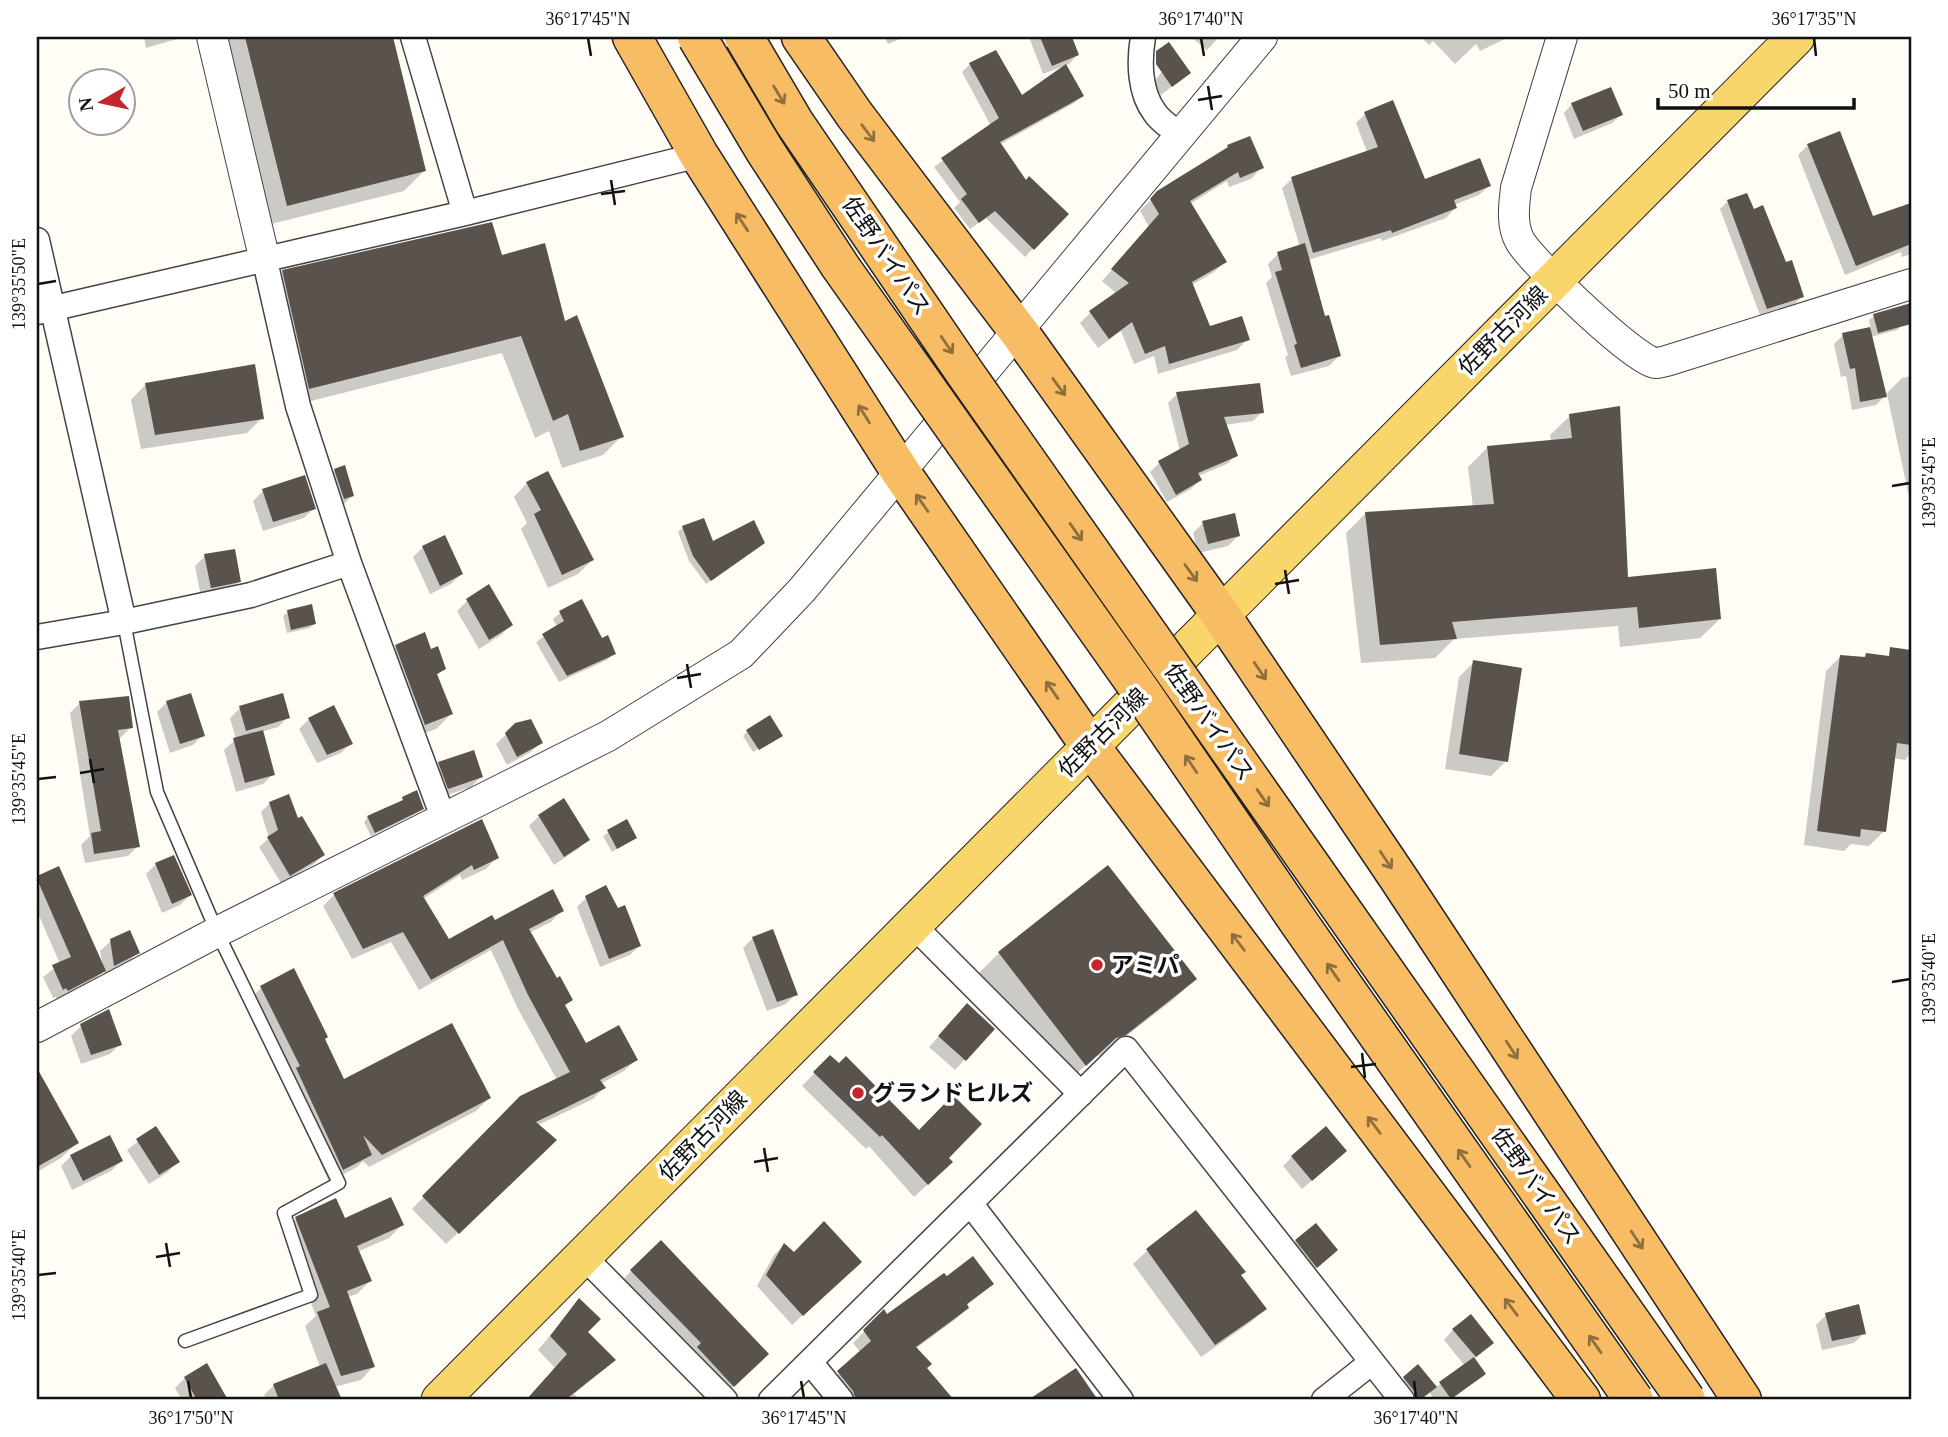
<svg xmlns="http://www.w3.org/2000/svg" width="1948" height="1437" font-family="'Times New Roman','Noto Sans JP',serif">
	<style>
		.shadow { fill: #0003 }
		.building { fill: #5a524d }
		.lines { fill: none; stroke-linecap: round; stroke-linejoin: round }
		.service-casing { stroke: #444; stroke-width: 15 }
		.minor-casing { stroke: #444; stroke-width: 27 }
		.tertiary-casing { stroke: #444; stroke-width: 32 }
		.primary-casing { stroke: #222; stroke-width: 39 }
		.trunk-casing { stroke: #222; stroke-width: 41 }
		.service { stroke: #fff; stroke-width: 12 }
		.minor { stroke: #fff; stroke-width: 24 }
		.tertiary { stroke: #fff; stroke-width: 30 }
		.primary { stroke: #f9d66b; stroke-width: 37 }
		.trunk { stroke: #f7bc64; stroke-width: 38 }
		.trunk-bridge-casing { stroke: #222; stroke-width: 41; stroke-linecap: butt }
		.trunk-bridge { stroke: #f7bc64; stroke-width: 38 }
		.oneway { stroke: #906f3f }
		.ticks { fill: none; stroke: #111; stroke-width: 2.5 }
		.poi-dot { fill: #c4262e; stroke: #fff; stroke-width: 2.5 }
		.labels { text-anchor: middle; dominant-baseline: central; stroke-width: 7; stroke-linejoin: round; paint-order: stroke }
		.street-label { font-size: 23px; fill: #111; stroke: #fff }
		.poi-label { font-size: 23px; font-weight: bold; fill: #111; stroke: #fff; text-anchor: start }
		.neatline { fill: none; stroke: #111; stroke-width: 2.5 }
		.ticks-label { font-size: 18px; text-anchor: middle; fill: #111 }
	</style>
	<rect width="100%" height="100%" fill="#fffdf5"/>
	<path class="shadow" d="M144,37H184L146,48Z
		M220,37H392L424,171L404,191L267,225Z
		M885,37H905L888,44Z
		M1029,37H1070L1077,55L1069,64L1043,74Z
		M1191,37H1219L1207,50Z
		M1421,37H1509L1480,51L1476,44L1455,64L1433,41L1429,45Z
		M995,52L1021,97L1081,96L1074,103L999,145L1026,182L1066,214L1025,257L986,218L970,229L954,208L960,202L934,167L991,126L962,72L970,64Z
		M1167,65L1189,73L1161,95L1153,83Z
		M1572,104L1621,115L1612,123L1574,139L1564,113Z
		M1365,114L1424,181L1489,186L1479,195L1454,205L1455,208L1446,218L1382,241L1381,238L1308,260L1324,319L1339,356L1329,366L1291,376L1285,357L1288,355L1266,283L1272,277L1268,264L1278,254L1300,247L1282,188L1292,179L1367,152L1356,123Z
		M1249,138L1261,168L1251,179L1229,187L1227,181L1190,204L1225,262L1214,272L1192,285L1209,328L1248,339L1237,350L1158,374L1154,356L1134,364L1121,331L1098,348L1080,323L1091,312L1117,294L1102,281L1149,227L1140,211L1158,192L1221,153L1228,147Z
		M1808,145L1872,218L1911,205V254L1902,257L1901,252L1845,275L1798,155Z
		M1746,195L1753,211L1802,296L1795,304L1760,315L1720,209L1727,202Z
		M501,257L564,324L622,436L603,455L562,468L549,431L535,438L502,353L291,406L265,291L283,272Z
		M1874,316L1901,326L1897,330L1871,337L1885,395L1902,378L1911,376V506L1887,394L1876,405L1852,410L1846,376L1841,377L1834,344L1843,335L1871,329L1869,320Z
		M146,384L262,418L247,433L141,449L131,400Z
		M1177,394L1262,412L1253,421L1224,425L1236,455L1227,464L1198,476L1200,480L1191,489L1167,502L1150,472L1159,463L1180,451L1168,403Z
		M1570,416L1626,579L1720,619L1700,638L1620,647L1618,626L1454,639L1435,658L1361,663L1346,533L1366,513L1473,507L1468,467L1488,447L1551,441L1550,435Z
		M335,470L352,496L342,506L325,480Z
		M527,483L592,560L578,574L548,588L521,529L527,523L514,497Z
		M263,491L314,508L304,518L263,531L253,501Z
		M1203,523L1238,536L1228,546L1198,553L1193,533Z
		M683,527L712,544L758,547L706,584L689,561L678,532Z
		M423,547L461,574L451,584L430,594L413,557Z
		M205,556L239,581L229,591L201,597L195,566Z
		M467,601L511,625L501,635L479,649L457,611Z
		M581,602L601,640L614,653L607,660L559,682L536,642L557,627L553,619L560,613Z
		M288,612L314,624L310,628L287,633L283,616Z
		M396,647L430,652L444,668L436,676L451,714L436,729L409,739L381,662Z
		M1866,655L1911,665V753L1905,760L1893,758L1884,831L1869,846L1851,844L1844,851L1804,845L1826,671L1841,656L1863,659Z
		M1474,662L1506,761L1491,776L1445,769L1459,677Z
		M167,702L203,735L193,745L170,753L157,712Z
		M80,703L131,727L121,737L117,738L138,846L128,856L85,863L81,845L90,836L70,713Z
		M240,708L288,717L278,727L261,732L273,774L263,784L236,792L224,750L236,739L230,718Z
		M309,719L351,743L341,753L317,763L299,729Z
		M516,725L541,742L531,752L507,765L496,744Z
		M748,731L778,737L753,752L743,736Z
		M439,763L481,777L471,787L438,798L429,773Z
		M403,799L422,808L417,813L371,836L364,822L368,817L398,804Z
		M563,800L588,839L578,849L554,865L529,826L539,816Z
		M270,803L297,821L323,855L314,864L281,883L259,847L269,838L261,812Z
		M481,821L497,857L486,869L462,880L460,875L423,899L448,942L494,922L562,910L551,922L529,933L556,980L571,1000L564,1006L586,1046L636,1060L624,1071L600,1084L604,1088L593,1099L538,1125L544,1152L446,1244L412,1209L521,1098L557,1080L517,1007L491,950L419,990L391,942L352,959L323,906L334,895Z
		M626,822L634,838L612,852L603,836Z
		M156,864L190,895L180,905L162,913L146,874Z
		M58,868L103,966L100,951L111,941L138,952L128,962L105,975L104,970L94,981L57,1000L56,997L53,998L43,977L60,964L37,911V877Z
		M1108,868L1195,979L1174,999L1103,1054L1093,1058L1065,1085L979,973L999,953Z
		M605,887L639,946L630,955L600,967L577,907L586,898Z
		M753,938L796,994L786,1004L767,1011L743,948Z
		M293,970L344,1082L489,1098L476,1111L369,1167L363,1161L357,1167L329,1182L248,1001L261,988Z
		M957,1016L993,1029L955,1070L929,1047Z
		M81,1026L120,1044L110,1054L81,1064L71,1036Z
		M830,1057L947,1158L938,1175L914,1197L869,1146L866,1149L802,1086Z
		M39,1077L77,1143L61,1158L37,1172V1078Z
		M155,1128L177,1162L168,1172L149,1184L127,1150Z
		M71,1156L121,1161L111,1171L72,1190L61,1166Z
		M1292,1157L1336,1160L1302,1189L1283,1166Z
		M1196,1212L1265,1309L1251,1322L1201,1357L1133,1264L1147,1251Z
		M296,1219L402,1225L389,1238L357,1252L370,1281L357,1294L348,1297L373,1367L361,1380L334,1387L339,1400H266L264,1395L274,1385L320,1367L305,1326L316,1316L283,1231Z
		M1296,1241L1326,1260L1306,1276L1286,1251Z
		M660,1243L754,1367L720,1399L618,1284Z
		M784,1245L794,1255L850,1271L792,1325L757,1286L774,1255Z
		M946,1278L992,1284L966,1306L967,1308L956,1319L915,1349L925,1368L952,1400H838L827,1384L861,1353L853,1343L884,1312L887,1316Z
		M579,1301L586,1332L614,1360L574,1394L581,1400H526L555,1368L538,1350Z
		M1826,1315L1864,1333L1854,1343L1822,1350L1816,1325Z
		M1453,1330L1482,1353L1473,1359L1484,1374L1451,1400H1435L1429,1392L1419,1400H1411L1399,1382L1418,1367L1435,1388L1465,1366L1444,1340Z
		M185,1378L223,1395L218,1400H182L175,1388Z"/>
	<path class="building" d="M245,37H393L426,171L287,206Z
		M1040,37H1072L1079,55L1052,66Z
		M1169,42L1191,73L1172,87L1156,64V51Z
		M996,50L1022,95L1066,64L1084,96L1000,142L1026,180L1029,176L1069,214L1034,250L995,211L979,223L961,199L967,194L941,158L999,118L969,63Z
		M1611,87L1623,115L1583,131L1571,103Z
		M1393,100L1425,179L1480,158L1491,186L1454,200L1457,208L1392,233L1391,230L1313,253L1291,177L1378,147L1364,112Z
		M1840,131L1873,216L1911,203V244L1856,266L1807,144Z
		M1250,136L1264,168L1240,178L1238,172L1190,201L1227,262L1192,282L1210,326L1242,316L1250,340L1169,364L1165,346L1145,354L1132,322L1109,339L1089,311L1129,283L1111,269L1159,214L1150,199L1157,191L1228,147L1227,145Z
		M1747,193L1754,209L1763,205L1786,262L1792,260L1804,297L1767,309L1727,200Z
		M492,222L502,255L545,243L565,321L577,315L624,437L580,451L568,414L553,421L521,336L309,389L282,270Z
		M1305,243L1325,316L1329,315L1341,356L1301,368L1294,345L1297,344L1275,272L1282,270L1277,252Z
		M1911,303V324L1878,333L1873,314Z
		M1870,327L1887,397L1860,402L1855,368L1850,369L1842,333Z
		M255,364L264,419L155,435L145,383Z
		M1260,383L1264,413L1224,417L1238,456L1198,473L1202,480L1176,495L1158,461L1189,444L1176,392Z
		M1620,406L1628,577L1716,568L1721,619L1639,628L1637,607L1452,622L1457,639L1380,645L1365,512L1494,504L1487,446L1572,438L1569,414Z
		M345,465L354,496L344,499L334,469Z
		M548,471L594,560L562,575L534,514L541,510L526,482Z
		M305,475L316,509L273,522L262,489Z
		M1235,513L1240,536L1208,544L1202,521Z
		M704,518L713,541L754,520L765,543L711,581L693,556L682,526Z
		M445,535L463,574L440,586L422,546Z
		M235,549L241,582L211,588L204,554Z
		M489,584L513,625L489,640L466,599Z
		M582,599L602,638L608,635L616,654L567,676L542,634L564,621L559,611Z
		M312,604L316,624L291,630L287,610Z
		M425,632L431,649L438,646L446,669L437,674L453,714L425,725L395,645Z
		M1890,647L1911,650V745L1897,743L1886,832L1861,829L1860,837L1817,831L1840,655L1865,657L1866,653L1889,656Z
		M1473,660L1522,668L1508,762L1459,754Z
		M191,693L205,736L180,744L166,701Z
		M283,693L290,718L246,731L239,706Z
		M129,696L133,728L118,730L140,847L94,854L91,833L101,831L79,701Z
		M334,705L353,744L327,755L308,718Z
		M770,715L783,736L759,750L746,730Z
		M531,719L543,743L517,757L505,733L515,723Z
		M263,730L275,775L245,783L233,738Z
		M474,750L483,777L448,789L438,762Z
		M417,790L424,809L375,833L367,816L403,800L402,797Z
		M289,794L298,818L302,816L325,855L290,876L267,837L278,830L269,802Z
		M564,798L590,840L564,857L538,815Z
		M482,819L499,858L474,870L472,865L423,896L449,939L492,915L495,920L553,889L564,911L529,929L557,978L560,976L573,1000L565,1005L586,1043L619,1025L638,1060L600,1080L606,1088L536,1122L557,1140L459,1234L422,1196L520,1096L570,1072L528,995L503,940L431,980L403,932L363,949L333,893Z
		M627,819L637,838L617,849L607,830Z
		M174,855L192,895L172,904L155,863Z
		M1108,865L1197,979L1126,1035L1116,1038L1086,1066L998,952Z
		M59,866L106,971L68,991L66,988L63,990L52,965L71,957L37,879V876Z
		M606,885L618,908L625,905L641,946L609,959L585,896Z
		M773,929L798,995L777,1002L752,937Z
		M130,930L140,953L114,966L110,939Z
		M294,968L328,1037L325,1039L344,1079L452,1023L491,1098L382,1155L363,1135L372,1155L343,1170L296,1068L300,1066L260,986Z
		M967,1003L995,1029L966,1061L938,1036Z
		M109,1009L122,1045L91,1055L80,1024Z
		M830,1055L839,1063L846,1056L919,1130L953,1095L982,1124L949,1158L953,1162L928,1185L882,1135L880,1137L813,1072Z
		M37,1068L79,1143L37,1167Z
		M156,1126L180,1162L159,1175L136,1139Z
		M1326,1126L1347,1151L1312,1181L1291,1156Z
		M110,1135L123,1161L83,1181L70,1155Z
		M391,1197L404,1225L357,1246L372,1281L347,1291L375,1367L341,1376L317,1312L330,1307L295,1217L336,1198L345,1218Z
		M1196,1210L1246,1272L1241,1275L1267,1309L1215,1345L1146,1249Z
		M824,1221L862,1262L803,1316L766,1275L784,1243L794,1252Z
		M1316,1223L1338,1250L1317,1268L1295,1240Z
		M661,1240L769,1354L734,1387L697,1347L701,1343L630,1270Z
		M973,1256L994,1284L967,1304L969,1308L916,1347L932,1364L927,1368L954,1400H856L853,1391L837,1371L871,1341L863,1330L884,1309L887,1314L944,1273L947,1276Z
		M579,1298L601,1319L588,1332L616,1360L565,1400H526L567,1354L550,1336Z
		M1859,1304L1866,1334L1832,1341L1825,1313Z
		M1471,1314L1494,1343L1476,1357L1452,1329Z
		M1474,1357L1486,1374L1451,1399L1439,1382Z
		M207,1363L228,1400H197L184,1377Z
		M326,1363L342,1400H279L273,1384Z
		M1418,1364L1437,1387L1420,1400L1417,1399L1414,1391L1403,1377Z
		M1076,1368L1098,1400H1028Z"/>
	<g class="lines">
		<g class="service-casing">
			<path id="service" d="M124,622L157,792L217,932L339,1183L284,1213L311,1295L185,1341"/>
		</g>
		<g class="minor-casing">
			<path id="minor" d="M413,37L465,213
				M1143,37C1139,61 1139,92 1155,113C1161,122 1173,129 1181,136
				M37,240L124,622
				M265,261L298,406L349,563L444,820
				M37,312L465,213L699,155
				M37,637L124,622L251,595L349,563
				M912,924L1081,1094
				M970,1203L1121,1400
				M584,1257L725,1400
				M810,1362L841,1400
				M771,1400L1126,1049L1402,1400
				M1324,1400L1372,1362"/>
		</g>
		<g class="tertiary-casing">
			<path id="tertiary" d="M212,37L265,261
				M1562,37L1516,188C1514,205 1511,225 1520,241C1532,262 1634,360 1655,363C1661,363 1670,360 1676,358L1911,284
				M37,1027L217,932L608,736L741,654L802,590L1262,37"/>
		</g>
		<g class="primary-casing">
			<path id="primary" d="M440,1400L1796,37"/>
		</g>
		<g class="trunk-casing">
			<path id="trunk" d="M632,37L699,155L900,471L1090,746L1581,1400
				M801,37L854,114L1019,332L1221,615L1399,879L1742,1400"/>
		</g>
		<use href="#service" class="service"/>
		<use href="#minor" class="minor"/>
		<use href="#tertiary" class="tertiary"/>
		<use href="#primary" class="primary"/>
		<use href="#trunk" class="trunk"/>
		<g class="trunk-bridge-casing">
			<path id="trunk-bridge" d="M697,37L765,151L840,266L1142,693L1300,924L1634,1400
				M744,37L794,122L965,373L1686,1400"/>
		</g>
		<use href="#trunk-bridge" class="trunk-bridge"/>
	</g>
	<defs><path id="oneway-shaft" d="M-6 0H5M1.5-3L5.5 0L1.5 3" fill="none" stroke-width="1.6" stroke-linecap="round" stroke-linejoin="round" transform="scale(1.75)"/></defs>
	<g class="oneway">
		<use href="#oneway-shaft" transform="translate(779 95) rotate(59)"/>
		<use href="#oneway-shaft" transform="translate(868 133) rotate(53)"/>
		<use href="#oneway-shaft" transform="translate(742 222) rotate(-123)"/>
		<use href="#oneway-shaft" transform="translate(947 345) rotate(56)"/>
		<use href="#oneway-shaft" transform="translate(1059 387) rotate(54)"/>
		<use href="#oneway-shaft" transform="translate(864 414) rotate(-122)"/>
		<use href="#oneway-shaft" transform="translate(922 503) rotate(-125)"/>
		<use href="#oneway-shaft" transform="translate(1076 532) rotate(55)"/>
		<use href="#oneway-shaft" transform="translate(1191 573) rotate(54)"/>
		<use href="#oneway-shaft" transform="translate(1260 671) rotate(56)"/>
		<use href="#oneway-shaft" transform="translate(1052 690) rotate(-125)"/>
		<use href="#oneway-shaft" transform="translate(1191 764) rotate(-124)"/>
		<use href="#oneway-shaft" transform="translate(1263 798) rotate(55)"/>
		<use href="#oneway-shaft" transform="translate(1386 860) rotate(56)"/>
		<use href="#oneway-shaft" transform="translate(1238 942) rotate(-127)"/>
		<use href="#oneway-shaft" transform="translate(1333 972) rotate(-125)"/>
		<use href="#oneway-shaft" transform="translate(1512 1050) rotate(57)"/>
		<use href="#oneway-shaft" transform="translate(1374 1125) rotate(-127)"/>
		<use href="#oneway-shaft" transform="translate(1464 1158) rotate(-125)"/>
		<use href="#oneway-shaft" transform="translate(1637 1240) rotate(57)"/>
		<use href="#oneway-shaft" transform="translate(1511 1307) rotate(-127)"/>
		<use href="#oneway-shaft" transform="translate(1595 1344) rotate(-125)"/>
	</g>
	<path class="ticks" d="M588,38L591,56M1201,38L1204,56M1814,38L1816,56M1208,86L1212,110M1198,100L1222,96M611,180L615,205M601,194L625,191M38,284L56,281M1892,486L1910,483M1285,570L1289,594M1275,584L1299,580M687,664L691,688M677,678L701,674M90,759L94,783M80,773L104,769M38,779L56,777M1892,982L1910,979M1362,1053L1365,1078M1351,1067L1376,1064M764,1148L768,1172M754,1162L778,1158M166,1243L170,1267M156,1257L180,1253M38,1275L56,1273M188,1381L191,1398M801,1381L804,1398M1414,1381L1416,1398"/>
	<g class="poi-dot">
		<circle cx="1097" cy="965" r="7"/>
		<circle cx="858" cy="1093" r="7"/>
	</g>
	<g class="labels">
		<g class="street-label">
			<text transform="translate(886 256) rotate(56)">佐野バイパス</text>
			<text transform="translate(1503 331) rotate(-45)">佐野古河線</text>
			<text transform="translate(1209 722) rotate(55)">佐野バイパス</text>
			<text transform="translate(1103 733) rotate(-45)">佐野古河線</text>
			<text transform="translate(703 1136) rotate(-46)">佐野古河線</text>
			<text transform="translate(1536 1186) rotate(55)">佐野バイパス</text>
		</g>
		<g class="poi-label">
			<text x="1111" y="965">アミパ</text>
			<text x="872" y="1093">グランドヒルズ</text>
		</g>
	</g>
	<rect width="1948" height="1437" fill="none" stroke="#ffffff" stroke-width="77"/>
	<g transform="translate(102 102) rotate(261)"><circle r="33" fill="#ffffff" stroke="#a0a0a0" stroke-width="2"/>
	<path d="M0-5L12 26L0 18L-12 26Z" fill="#c4262e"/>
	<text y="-10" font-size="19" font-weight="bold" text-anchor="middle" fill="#111111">N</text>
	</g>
	<path d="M1658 98v10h196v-10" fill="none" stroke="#111111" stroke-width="3.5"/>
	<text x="1668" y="98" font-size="21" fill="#111111" stroke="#ffffff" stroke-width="5" paint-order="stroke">50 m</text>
	<rect x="38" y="38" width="1872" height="1360" class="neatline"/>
	<g class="ticks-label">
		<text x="588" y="25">36°17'45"N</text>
		<text x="1201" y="25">36°17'40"N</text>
		<text x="1814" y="25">36°17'35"N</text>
		<text transform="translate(19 284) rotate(-90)" y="6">139°35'50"E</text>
		<text transform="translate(1929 483) rotate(-90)" y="6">139°35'45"E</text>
		<text transform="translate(19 779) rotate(-90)" y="6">139°35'45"E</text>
		<text transform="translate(1929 979) rotate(-90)" y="6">139°35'40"E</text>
		<text transform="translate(19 1275) rotate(-90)" y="6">139°35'40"E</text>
		<text x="191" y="1424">36°17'50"N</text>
		<text x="804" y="1424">36°17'45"N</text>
		<text x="1416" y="1424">36°17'40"N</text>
	</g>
</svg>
